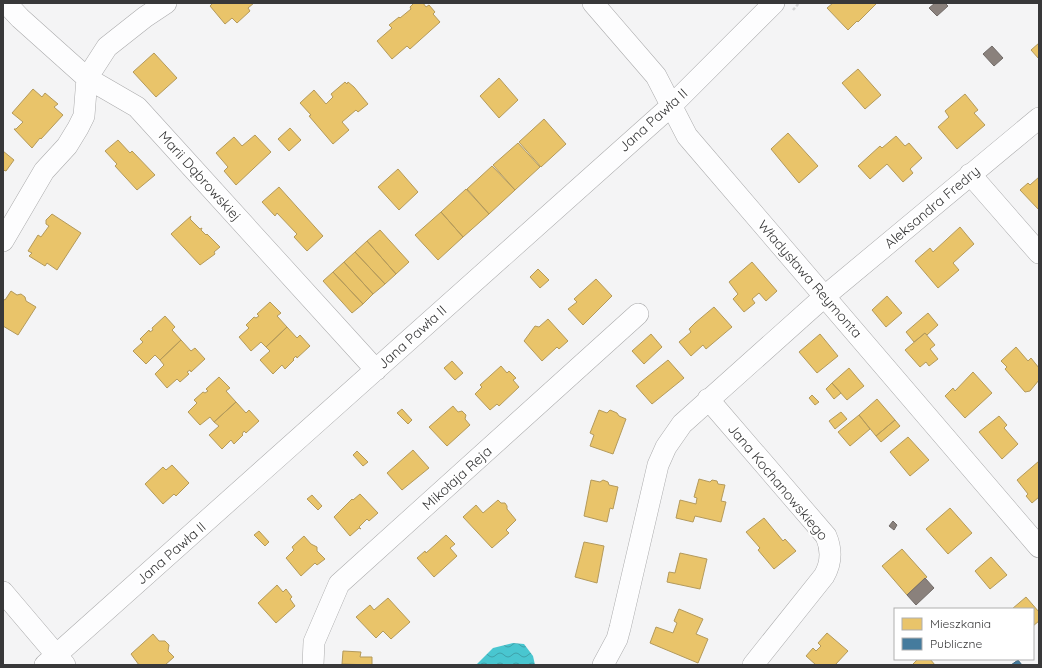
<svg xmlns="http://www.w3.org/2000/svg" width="1042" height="668" font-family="Quicksand,sans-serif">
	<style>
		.water { fill: url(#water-waves) }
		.homes { fill: #e9c46a; stroke: #b49a5b }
		.public { fill: #457b9d; stroke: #41677f }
		.industry { fill: #8a817c; stroke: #716b68 }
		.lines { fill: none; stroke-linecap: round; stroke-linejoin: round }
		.minor-casing { stroke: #ababac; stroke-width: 22 }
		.path { stroke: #d4d4d5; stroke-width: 2.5; stroke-dasharray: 3 2; stroke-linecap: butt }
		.minor { stroke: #fdfdfe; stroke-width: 21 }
		.labels { text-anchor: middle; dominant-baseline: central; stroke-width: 4; stroke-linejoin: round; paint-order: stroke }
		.street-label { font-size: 14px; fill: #383839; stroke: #fff }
	</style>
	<defs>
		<pattern id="water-waves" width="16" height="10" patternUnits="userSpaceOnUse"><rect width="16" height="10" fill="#49c6d0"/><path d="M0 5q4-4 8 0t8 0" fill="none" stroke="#3ea2aa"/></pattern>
	</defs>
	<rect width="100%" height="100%" fill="#f4f4f5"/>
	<path class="water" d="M513,643L524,644L533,656L535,665H476L493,648Z"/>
	<path class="homes" d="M213,3H254L248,8L250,11L237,23L232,18L225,24L210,6Z
		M414,3H423L426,7L429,5L435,12L433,14L440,22L410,49L407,46L392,59L377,41L392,28L389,25L399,17L400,18L411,9L410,7Z
		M833,3H875L876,4L858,22L857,21L848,30L827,8Z
		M1039,43V59L1031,50Z
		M154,53L177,78L156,97L133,72Z
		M858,69L881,95L865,109L842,83Z
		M499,78L518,100L499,118L480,96Z
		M345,82L347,84L348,82L354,87L368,104L358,112L356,110L342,122L349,130L333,144L309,116L311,115L300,103L314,90L326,104L333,97L331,94Z
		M33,89L42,97L45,93L58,104L54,107L63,115L41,139L40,138L32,148L14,129H16L23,122L12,113Z
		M965,94L978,110L974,113L985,125L957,149L938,127L949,117L945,111Z
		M544,119L566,144L541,167L519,142Z
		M290,128L301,140L289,151L278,139Z
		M788,133L818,166L799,183L771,149Z
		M255,135L271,152L236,185L224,171L228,167L216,153L234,137L242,146Z
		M896,136L905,146L909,143L922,158L910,169L913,173L903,182L887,164L870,179L858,166L880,146L882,148Z
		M118,140L130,153L132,151L155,175L137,190L115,166L117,164L105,151Z
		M518,143L540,167L515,190L493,165Z
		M3,151L14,160L6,171L3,170Z
		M492,166L515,190L489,214L467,189Z
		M398,169L418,192L399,210L378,187Z
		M1039,177V210L1020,190L1028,183L1030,185Z
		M279,187L323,236L307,251L294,237L297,234L277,213L275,216L262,202Z
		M466,189L489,214L463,237L441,212Z
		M441,212L463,237L438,260L415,235Z
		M52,214L81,233L57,270L47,263L45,266L29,256L32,253L28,251L38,235L41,237L49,226L46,224V220Z
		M191,216L190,219L200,229L202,228L201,230L206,235L207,234L220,247L214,252L215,254L200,265L171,234Z
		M960,227L974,244L953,263L959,270L938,288L915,261L930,248L933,252Z
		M380,230L409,262L396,274L367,241Z
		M367,241L396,274L385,284L355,252Z
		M355,252L385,284L373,294L344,262Z
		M344,262L373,294L363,304L333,272Z
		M752,262L777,291L766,301L759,293L752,299L755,303L744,312L733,299L738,294L729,282Z
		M538,269L549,280L540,288L530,277Z
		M333,272L363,304L352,313L323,281Z
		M596,279L612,296L583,325L568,309L577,302L574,299Z
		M11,291L17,295L21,294L25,297L26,301L36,307L18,335L3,326V299L5,300Z
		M887,296L902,313L886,327L872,310Z
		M270,302L281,313L277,316L287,327L266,347L261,342L251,351L239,337L249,328L246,325L254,317L256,318L259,316L257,314Z
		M714,307L732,327L706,349L703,345L691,356L679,342L691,332L689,329L695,323Z
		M928,313L938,325L927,335L925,333L914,342L906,332Z
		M165,316L175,327L172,330L181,340L160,360L155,355L146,364L133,351L143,342L140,339L149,330L150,332L153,330L152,328Z
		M548,319L568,341L559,349L557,347L542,361L524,341L535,326L539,327Z
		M287,327L297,338L300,335L310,346L297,358L296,356L293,359L294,360L285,369L282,365L273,374L260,360L270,351L266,347Z
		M925,333L935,345L930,349L938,359L929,366L926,362L920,367L905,350Z
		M651,334L662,347L644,364L632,351Z
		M820,334L838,356L817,373L799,352Z
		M181,340L191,351L195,348L205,359L191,372L190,370L187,372L189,374L180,382L177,379L167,388L155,374L164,365L160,360Z
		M1016,347L1028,361L1031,358L1039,368V380L1030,391L1025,392L1005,369L1007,367L1001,361Z
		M668,360L684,378L652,404L636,386Z
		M452,361L463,373L455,380L444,368Z
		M501,366L507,373L509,371L516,378L513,380L519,387L499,406L497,404L490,410L475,394L482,387L480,385Z
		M849,368L864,386L847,400L832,383Z
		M973,372L992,393L965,418L945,396L953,388L955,391Z
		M219,377L230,388L226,391L236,402L214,422L210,417L200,425L188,412L197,403L194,400L203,392L205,393L208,391L206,389Z
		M832,383L841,393L834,399L826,389Z
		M812,395L819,402L815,405L809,398Z
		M877,399L895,420L876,436L859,415Z
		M236,402L246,413L249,410L259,421L246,433L244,431L242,434L243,435L234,444L231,440L222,449L209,435L219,426L214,422Z
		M453,406L458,412L462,411L466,415L465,419L470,425L447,446L429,427Z
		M402,409L412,420L408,424L397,413Z
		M599,410L607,413L610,410L617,413L619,416L626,419L613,454L590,446L594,435L590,433Z
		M841,412L847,419L835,429L829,421Z
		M859,415L870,429L850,446L838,432Z
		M999,416L1007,425L1004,428L1018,444L1002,459L979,432Z
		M895,420L900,426L881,442L876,436Z
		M908,437L929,460L910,476L890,452Z
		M413,450L429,468L402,490L387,473Z
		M357,451L368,462L363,466L353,455Z
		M1039,461V497L1032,503L1026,496L1028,494L1017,480Z
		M172,465L189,483L176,496L174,494L163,504L145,484L163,467L166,470Z
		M699,479L710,482L712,480L717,481L718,484L725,485L721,501L726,502L721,522L695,516L693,522L676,518L680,500L696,504L697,498L694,497Z
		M591,480L600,482L603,480L608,482L609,485L618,487L613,509L610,508L607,522L584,516Z
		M360,494L378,513L369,521L367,519L359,527L361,529L359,528L350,536L334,517L352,499L353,500Z
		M312,495L322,506L318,510L307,499Z
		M498,500L501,503H505L507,506V509L516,520L506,530L509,533L492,548L463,517L476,505L483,513Z
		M950,508L972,533L948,554L926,529Z
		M764,518L783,541L785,539L796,551L774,569L758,550L760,548L746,532Z
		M259,531L269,542L265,546L254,535Z
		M446,535L455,544L450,548L457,556L434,577L417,558L425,551L426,553Z
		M304,536L311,544L317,547V551L325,559L317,565L315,563L301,576L286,558L294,550L292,547Z
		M584,542L604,546L597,583L575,577Z
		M902,549L927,577L907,595L882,566Z
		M680,553L707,559L700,589L667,582L669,572L675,573Z
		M991,557L1007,575L990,589L975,571Z
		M277,585L283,592L286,589L292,597L290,599L295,606L276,623L258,603Z
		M1026,597L1039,612V621L1033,626V609H1012Z
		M388,598L410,622L391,639L383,631L376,638L356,617L370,605L374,610Z
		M679,609L703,619L696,634L708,639L698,663L650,643L656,627L673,633L677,623L674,621Z
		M827,633L848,651L835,665H816L806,656L813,648L816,651L821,646L818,643Z
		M153,634L159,641H165L169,645L168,651L174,657L165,665H139L131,654Z
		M343,651L361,652L360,657H372V665L342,664Z
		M918,659H930L935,665H912Z"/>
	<path class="public" d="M1018,660L1022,665H1011Z"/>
	<path class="industry" d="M935,3H945L948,6L937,16L929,8Z
		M992,46L1003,58L994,66L983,54Z
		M893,521L897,525L894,530L889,526Z
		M925,578L934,588L916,605L907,595Z"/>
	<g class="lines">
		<g class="minor-casing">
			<path id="minor" d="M6,3L20,18L87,78L137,107L376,370
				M593,3L656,76L687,136L1039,547
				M970,174L1039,253
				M3,241L44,171L67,146L78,128L84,116L87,78L107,47L145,17L166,3
				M708,399L826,536C832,550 831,564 824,576L753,665
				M3,592L65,665
				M45,665L671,106L774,3
				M313,665L314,642L339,584L638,314
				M603,665L617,639L620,628L658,465L666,447L682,424L825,296L1039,118"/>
		</g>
		<path class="path" d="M793,10L799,3"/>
		<use href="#minor" class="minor"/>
	</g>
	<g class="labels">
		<g class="street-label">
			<text transform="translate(653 120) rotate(-42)">Jana Pawła II</text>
			<text transform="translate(200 176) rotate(48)">Marii Dąbrowskiej</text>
			<text transform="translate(932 207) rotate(-40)">Aleksandra Fredry</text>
			<text transform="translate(810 279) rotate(49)">Władysława Reymonta</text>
			<text transform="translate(412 337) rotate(-42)">Jana Pawła II</text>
			<text transform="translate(457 478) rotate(-42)">Mikołaja Reja</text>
			<text transform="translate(778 482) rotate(50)">Jana Kochanowskiego</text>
			<text transform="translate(171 553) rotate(-41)">Jana Pawła II</text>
		</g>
	</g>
	<rect width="1042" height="668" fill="none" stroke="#383839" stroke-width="8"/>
	<rect x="894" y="608" width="140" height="52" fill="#ffffff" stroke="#afafb0"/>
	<rect x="902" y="618" width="20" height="12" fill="#e9c46a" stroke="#afafb0"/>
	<text x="930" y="628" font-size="12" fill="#383839">Mieszkania</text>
	<rect x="902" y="638" width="20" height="12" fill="#457b9d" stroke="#afafb0"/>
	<text x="930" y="648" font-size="12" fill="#383839">Publiczne</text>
</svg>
